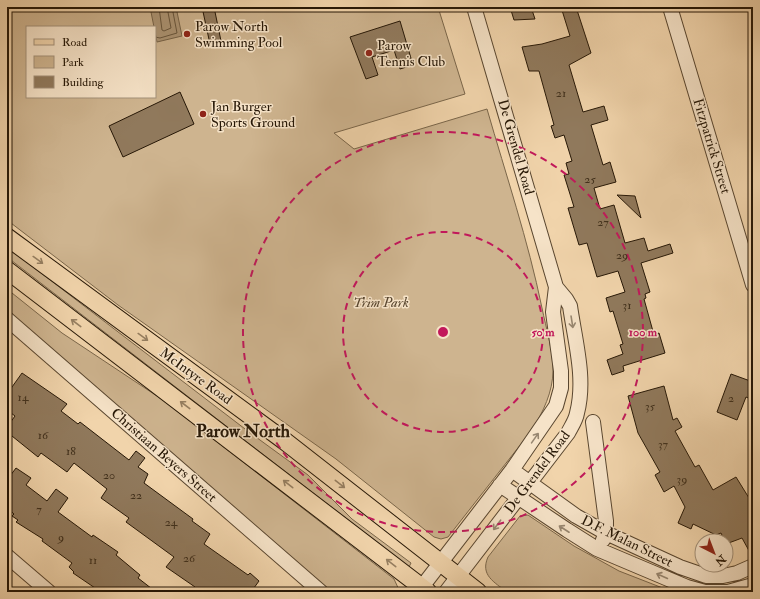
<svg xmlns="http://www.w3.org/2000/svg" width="760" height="599" font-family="'IM FELL Double Pica',serif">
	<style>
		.green { fill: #ceb48f; stroke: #7a664a; fill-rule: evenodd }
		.water { fill: #ac9473; stroke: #766247 }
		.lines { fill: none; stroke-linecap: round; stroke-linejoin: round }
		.shore { stroke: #69563c; stroke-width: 1 }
		.building { fill: #90795c; stroke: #261706 }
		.minor-casing { stroke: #59462f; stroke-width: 16 }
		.major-casing { stroke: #261706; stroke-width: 19 }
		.minor { stroke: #f6e3c8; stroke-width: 14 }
		.major { stroke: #f1d4ab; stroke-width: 17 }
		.oneway { stroke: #967f61 }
		.oneway2 { stroke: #988771 }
		.ring { fill: none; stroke: #c2185b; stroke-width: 2; stroke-dasharray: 7 5 }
		.poi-dot { fill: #8f2418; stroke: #f6e3c8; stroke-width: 1.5 }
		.labels { text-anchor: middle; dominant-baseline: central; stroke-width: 3; stroke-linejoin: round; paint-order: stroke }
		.number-label { font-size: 12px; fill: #40301c }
		.poi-label { font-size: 14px; fill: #261706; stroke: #f6e3c8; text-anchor: start }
		.street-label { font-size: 14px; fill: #261706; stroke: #f6e3c8 }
		.park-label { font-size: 14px; font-style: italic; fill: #58462f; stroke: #f6e3c8 }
		.district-label { font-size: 18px; font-weight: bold; fill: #261706; stroke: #f6e3c8 }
		.centre { fill: #c2185b; stroke: #f6e3c8; stroke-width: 2 }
		.ring-label { font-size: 12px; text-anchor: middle; font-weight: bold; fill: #c2185b; stroke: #f6e3c8; stroke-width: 3; stroke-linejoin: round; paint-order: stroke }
	</style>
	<rect width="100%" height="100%" fill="#f1d4ab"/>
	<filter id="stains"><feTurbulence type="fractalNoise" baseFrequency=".005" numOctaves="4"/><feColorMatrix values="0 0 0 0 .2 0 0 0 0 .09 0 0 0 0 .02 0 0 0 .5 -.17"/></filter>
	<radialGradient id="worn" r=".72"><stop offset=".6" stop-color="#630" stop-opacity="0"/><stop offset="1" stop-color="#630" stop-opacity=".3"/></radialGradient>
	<path class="green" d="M7,7H438L465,94L334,133L354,149L487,109C506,175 528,240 542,308C546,328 553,350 553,370C553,392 543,412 532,430L448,537L441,539L434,537L336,459L118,305L7,220ZM27,27H155V97H27Z
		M7,247L249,432L308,475L352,519L411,563L409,567L7,257Z
		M7,289L62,333L163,400L394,579L400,592H331L7,310Z
		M528,515L574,546L619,571L673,592H507C494,582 480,575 488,557L520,516Z"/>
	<path class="water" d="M150,7H176L182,36L157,42Z"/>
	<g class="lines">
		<path class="shore" d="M159,7L162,30L164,31L171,28L167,7
			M155,37L160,38L177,33L172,7"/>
	</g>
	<path class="building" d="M202,7H214L221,41L210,44Z
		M510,7H531L535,19L514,20Z
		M561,7H576L591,53L569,65L583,112L604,106L608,120L591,125L603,165L610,162L616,182L594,188L600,209L614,205L625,243L644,238L648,251L670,244L673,253L641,263L650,292L645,294L646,298L644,299L654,335L659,333L665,353L623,366L624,371L612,375L607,360L623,354L620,345L623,344L613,311L610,312L606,298L625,292L618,271L597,277L587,243L579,245L568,208L574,207L564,175L569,174L566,163L572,161L564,135L555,138L551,126L554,125L539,71H529L522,47L542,44L570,36Z
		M400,21L413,65L400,69L394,50L372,57L378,75L366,79L350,37Z
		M180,92L194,124L123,157L109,126Z
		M617,195L635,196L641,218Z
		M22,373L67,404L61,411L78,424L80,422L129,460L136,451L145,458L138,467L148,474L144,483L193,519L192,521L210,534L204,544L248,575L250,573L259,581L251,592H191L195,587L166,567L174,557L126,522L129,518L101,498L107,489L74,463L67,472L41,453L38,457L7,432V427L15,416L7,410V394Z
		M731,374L753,382V400L746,397L737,420L717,412Z
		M664,386L673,420L677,418L682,427L675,431L695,467L699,465L713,490L736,477L749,498L753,496V558L742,538L726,544L721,533L716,535L693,524L691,529L678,523L685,507L674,486L664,492L655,475L660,472L638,433L628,396Z
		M16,468L31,478L26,485L47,501L56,489L68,498L58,512L92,537L93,535L118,552L116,555L140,575L138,578L156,592H92L95,588L73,573L74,572L69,567L72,563L42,541L43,539L16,522L18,520L12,516L14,514L7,508V480Z"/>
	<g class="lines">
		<g class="minor-casing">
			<path id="minor" d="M670,7L753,285
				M7,319L321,592
				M593,422L606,521V533L603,540
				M512,470L576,516L606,533L680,567L706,576H723L737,573L753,566
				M500,485L567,530L597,549L687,587L705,592H728L753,585
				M7,556L49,592
				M418,592L512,470L556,406L561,388V371L553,312L556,287
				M446,592L568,433C571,427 576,420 577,413C586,379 575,341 570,306L566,299L556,287L474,7"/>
		</g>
		<g class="major-casing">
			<path id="major" d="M7,237L286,442L478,592
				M7,270L428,592"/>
		</g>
		<use href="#minor" class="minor"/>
		<use href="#major" class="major"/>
	</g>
	<defs><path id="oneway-shaft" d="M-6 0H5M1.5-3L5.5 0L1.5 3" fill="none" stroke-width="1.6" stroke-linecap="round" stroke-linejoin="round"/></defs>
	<g class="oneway">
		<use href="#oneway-shaft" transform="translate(38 260) rotate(36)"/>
		<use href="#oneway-shaft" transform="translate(76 323) rotate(-143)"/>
		<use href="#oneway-shaft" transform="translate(143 337) rotate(36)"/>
		<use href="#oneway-shaft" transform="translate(185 405) rotate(-143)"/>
		<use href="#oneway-shaft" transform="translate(288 484) rotate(-142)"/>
		<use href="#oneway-shaft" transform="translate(340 484) rotate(38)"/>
		<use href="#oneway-shaft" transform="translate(391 563) rotate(-142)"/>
	</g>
	<g class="oneway2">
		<use href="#oneway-shaft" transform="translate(572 322) rotate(81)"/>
		<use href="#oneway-shaft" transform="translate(535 438) rotate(-55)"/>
		<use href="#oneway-shaft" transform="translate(497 525) rotate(127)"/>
		<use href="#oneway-shaft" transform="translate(564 529) rotate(-147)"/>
		<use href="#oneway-shaft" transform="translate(662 576) rotate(-156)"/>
	</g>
	<g class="ring">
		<circle cx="443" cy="332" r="100"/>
		<circle cx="443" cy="332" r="200"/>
	</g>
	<g class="poi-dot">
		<circle cx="187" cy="34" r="4"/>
		<circle cx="369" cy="53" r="4"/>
		<circle cx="203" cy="114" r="4"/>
	</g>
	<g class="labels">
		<g class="number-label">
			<text x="561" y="93">21</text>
			<text x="590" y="179">25</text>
			<text x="603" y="222">27</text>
			<text x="622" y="255">29</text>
			<text x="627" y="305">31</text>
			<text x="23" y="397">14</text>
			<text x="731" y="398">2</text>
			<text x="650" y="406">35</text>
			<text x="43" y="435">16</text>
			<text x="663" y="444">37</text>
			<text x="71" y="451">18</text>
			<text x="109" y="475">20</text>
			<text x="682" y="479">39</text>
			<text x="136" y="495">22</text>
			<text x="39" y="509">7</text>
			<text x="171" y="522">24</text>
			<text x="61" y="537">9</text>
			<text x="189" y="558">26</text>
			<text x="93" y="560">11</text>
		</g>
		<g class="poi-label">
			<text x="195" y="26">Parow North<tspan x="195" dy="16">Swimming Pool</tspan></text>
			<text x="377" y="45">Parow<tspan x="377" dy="16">Tennis Club</tspan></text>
			<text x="211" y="106">Jan Burger<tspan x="211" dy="16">Sports Ground</tspan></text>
		</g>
		<g class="street-label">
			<text transform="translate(712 146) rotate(73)">Fitzpatrick Street</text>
			<text transform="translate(516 147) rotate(74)">De Grendel Road</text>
			<text transform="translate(196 376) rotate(36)">McIntyre Road</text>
			<text transform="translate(164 455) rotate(41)">Christiaan Beyers Street</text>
			<text transform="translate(537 472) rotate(-53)">De Grendel Road</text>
			<text transform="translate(627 541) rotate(26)">D.F. Malan Street</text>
		</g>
		<g class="park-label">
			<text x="381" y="302">Trim Park</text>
		</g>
		<g class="district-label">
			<text x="243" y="431">Parow North</text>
		</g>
	</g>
	<circle cx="443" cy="332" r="6" class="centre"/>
	<g class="ring-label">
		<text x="543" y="336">50 m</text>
		<text x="643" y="336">100 m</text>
	</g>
	<rect width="760" height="599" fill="none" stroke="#f1d4ab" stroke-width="24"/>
	<rect x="8" y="8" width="744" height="583" fill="none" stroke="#261706" stroke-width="2"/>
	<rect x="12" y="12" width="736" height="575" fill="none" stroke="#261706"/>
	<rect x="26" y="26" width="130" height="72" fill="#f6e3c8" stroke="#a3917a"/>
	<rect x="34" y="39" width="20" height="6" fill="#f1d4ab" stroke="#a3917a"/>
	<text x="62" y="46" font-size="12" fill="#261706">Road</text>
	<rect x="34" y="56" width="20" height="12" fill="#ceb48f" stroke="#a3917a"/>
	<text x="62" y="66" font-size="12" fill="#261706">Park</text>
	<rect x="34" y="76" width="20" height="12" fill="#90795c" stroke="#a3917a"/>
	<text x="62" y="86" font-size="12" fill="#261706">Building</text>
	<g transform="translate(714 553) rotate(138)"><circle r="19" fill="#f6e3c8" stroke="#a3917a"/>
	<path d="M0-3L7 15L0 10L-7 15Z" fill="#8f2418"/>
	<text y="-6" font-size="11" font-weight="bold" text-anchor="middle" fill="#261706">N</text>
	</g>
	<rect width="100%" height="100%" filter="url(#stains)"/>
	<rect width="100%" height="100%" fill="url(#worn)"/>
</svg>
